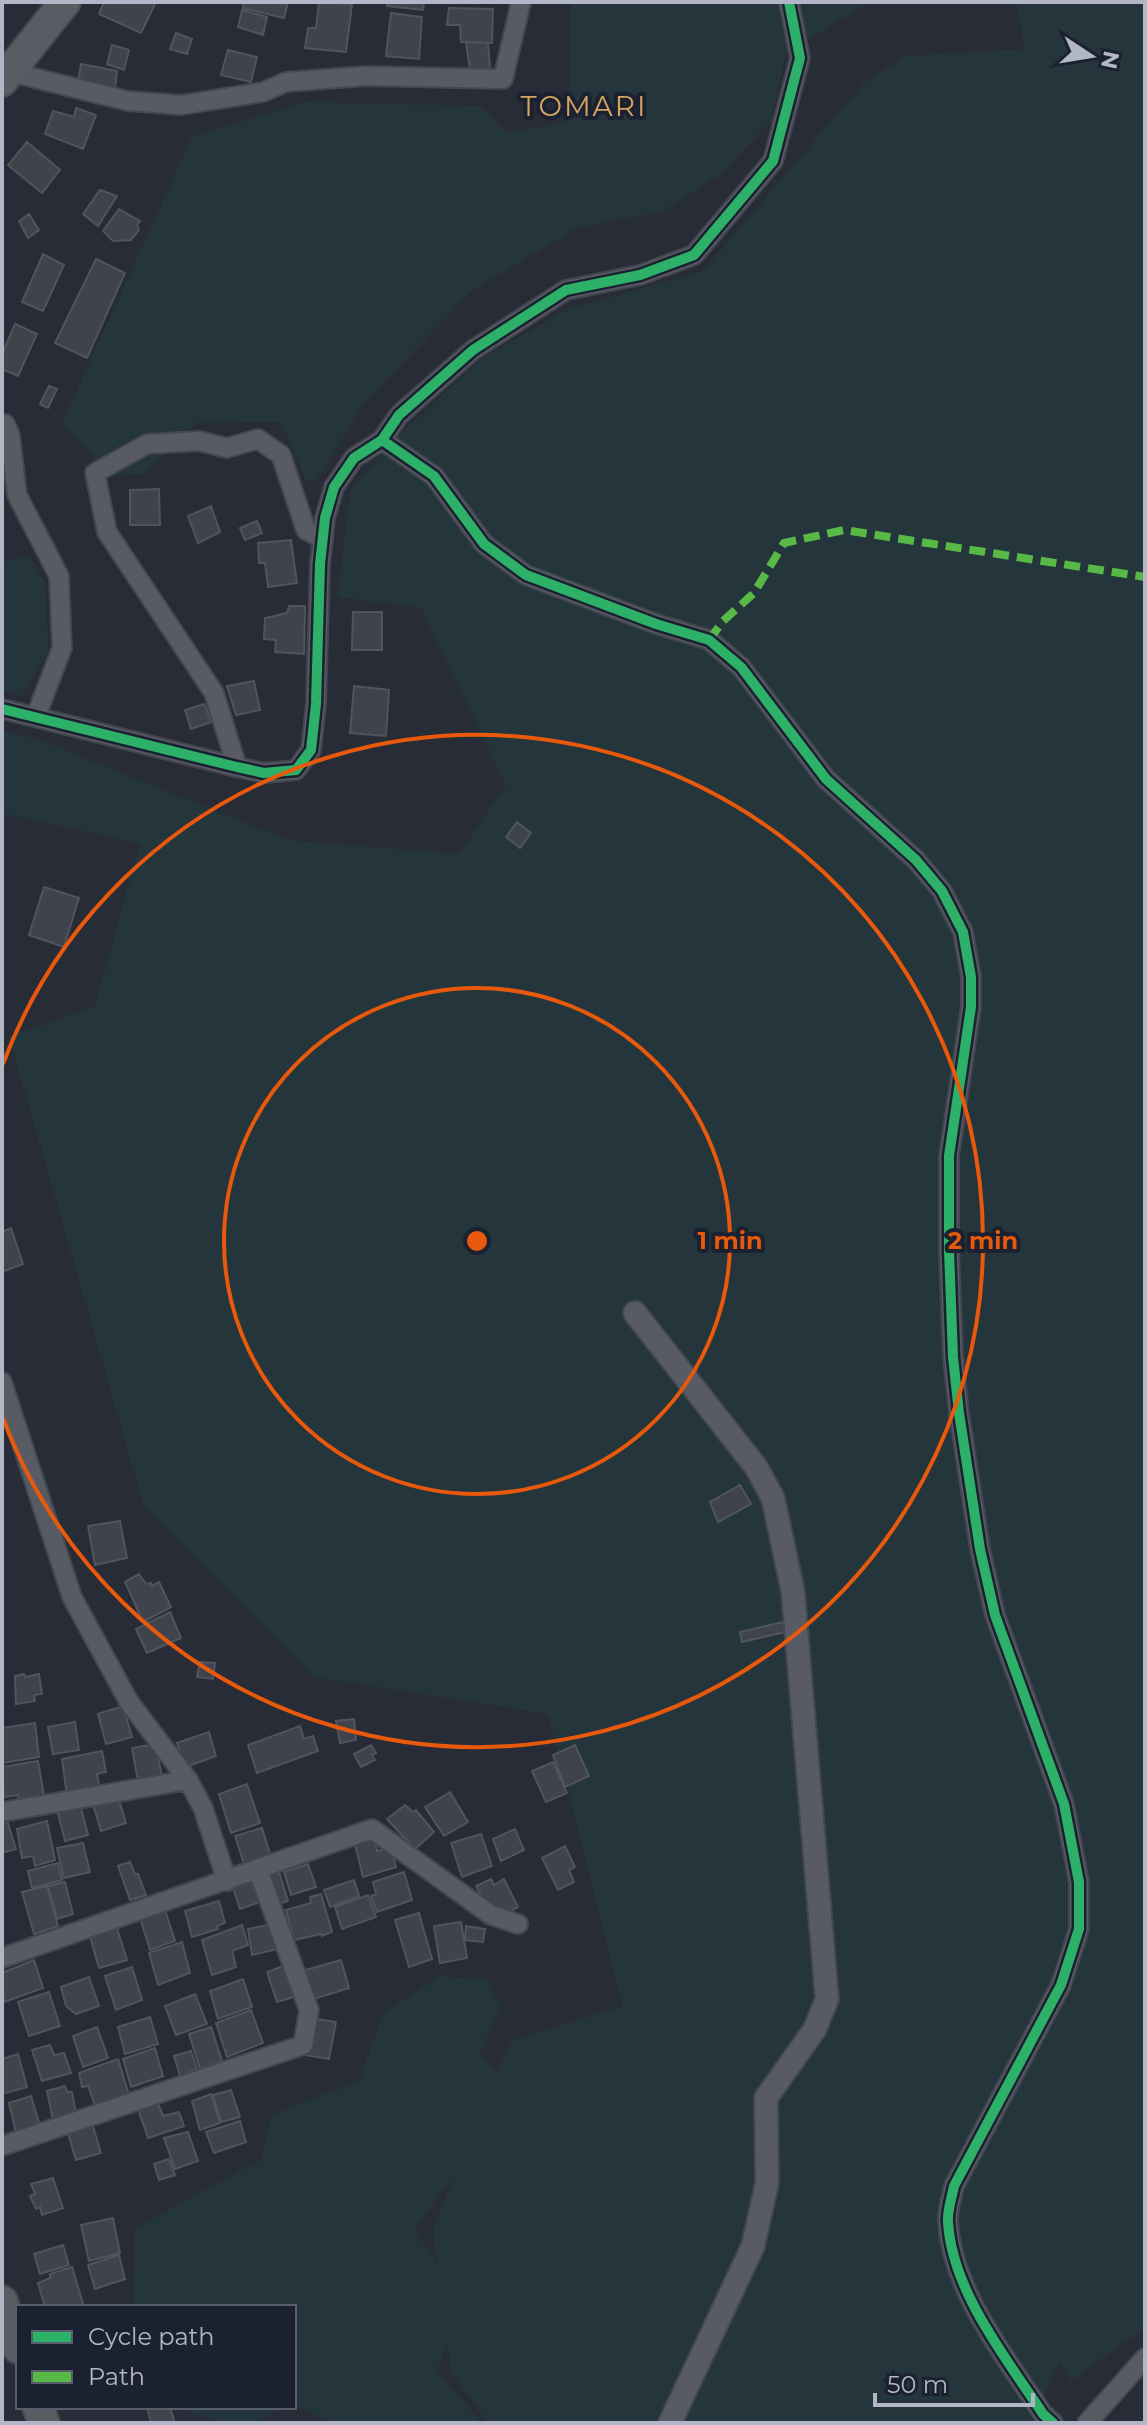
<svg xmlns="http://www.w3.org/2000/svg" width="1147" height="2425" font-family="Montserrat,sans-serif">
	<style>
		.green { fill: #25353c; fill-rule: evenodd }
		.building { fill: #3f434c; stroke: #50545d; stroke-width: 2 }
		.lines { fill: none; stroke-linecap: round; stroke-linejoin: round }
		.minor-casing { stroke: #44474f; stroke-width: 22 }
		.tertiary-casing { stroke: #44474f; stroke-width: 26 }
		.trunk-casing { stroke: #454851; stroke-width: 34 }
		.minor { stroke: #585b64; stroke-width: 18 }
		.tertiary { stroke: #585b64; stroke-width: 22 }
		.trunk { stroke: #595c62; stroke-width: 30 }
		.quiet { stroke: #58b947; stroke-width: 8; stroke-dasharray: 16 8; stroke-linecap: butt }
		.cycleway-casing { stroke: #1b2131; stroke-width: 15 }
		.cycleway { stroke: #2db169; stroke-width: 10 }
		.ring { fill: none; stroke: #e8590c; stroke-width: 4 }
		.labels { text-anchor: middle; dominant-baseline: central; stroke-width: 8; stroke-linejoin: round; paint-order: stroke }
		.quarter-label { font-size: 28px; letter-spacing: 2px; fill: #d5a45f; stroke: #1b2131 }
		.centre { fill: #e8590c; stroke: #1b2131; stroke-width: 4 }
		.ring-label { font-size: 24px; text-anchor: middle; font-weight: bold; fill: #e8590c; stroke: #1b2131; stroke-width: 8; stroke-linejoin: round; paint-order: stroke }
	</style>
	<rect width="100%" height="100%" fill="#282c36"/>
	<path class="green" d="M567,2H869L786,54L771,121L720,175L661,212L579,227L473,290L364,403L317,480L306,481L281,422L196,423L144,474L110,475L62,423L192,137L306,102L480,106L507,133L568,122L571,3Z
		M1017,2H1145V2328L1071,2381L1059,2362L1034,2423H488L451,2371L447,2343L437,2371L482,2423H332L294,2405V2307H134L135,2228L262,2159L271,2115L359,2081L383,2013L440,1976L487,1980L501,2007L480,2053L497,2073L511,2041L622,2006V2002L548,1714L314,1677L144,1507L9,1037L95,1006L140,844L2,813V730L40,740L288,840L459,854L506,785L421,608L338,597L350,490L401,433L481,359L568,309L703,271L864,83L906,56L1024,49ZM454,2175L433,2229L437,2264L415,2230Z
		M28,556L44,580L49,650L22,696L2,691V563Z
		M189,2407H284L254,2423H224L189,2412Z"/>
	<path class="building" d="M104,2H156L141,33L99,14Z
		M244,2H288L284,18L243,8Z
		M319,2L352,4L346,52L305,48L308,28H316Z
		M387,2H424L423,10L387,6Z
		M449,8L493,9L492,43L461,42L460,25H447Z
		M242,10L267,17L263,35L238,27Z
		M391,13L422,17L419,59L386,56Z
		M176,33L192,39L187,54L170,49Z
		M466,42L488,43L490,69L470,71Z
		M112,45L129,50L124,70L107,64Z
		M228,50L257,57L251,82L221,75Z
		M81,64L117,71L115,88L78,83Z
		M76,108L96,115L83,149L45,134L53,111L74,117Z
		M27,142L60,170L42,193L8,165Z
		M100,190L117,196L98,226L83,214Z
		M119,209L140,221L137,225L139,230L131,240L113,241L103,231Z
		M29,214L39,230L28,238L19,221Z
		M43,254L64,265L43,311L22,302Z
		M96,259L125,273L87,358L55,343Z
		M15,324L37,334L18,376L2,369V354Z
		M49,386L57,389L48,408L40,404Z
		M159,489L160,525H130V490Z
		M211,506L220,532L198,543L188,516Z
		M257,521L262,533L245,540L240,528Z
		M291,540L297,583L268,587L265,563H259L258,543Z
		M289,606H305L304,654L275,652L276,640L264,639L265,618L287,613Z
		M353,612H382V650H352Z
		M254,681L260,710L236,715L227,686Z
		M354,686L389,690L386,736L350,733Z
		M204,704L212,722L191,729L185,710Z
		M517,822L531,833L520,848L506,837Z
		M44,887L79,898L64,947L29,935Z
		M11,1228L23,1264L2,1272V1232Z
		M740,1485L751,1504L718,1522L710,1502Z
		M120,1521L127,1558L95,1565L88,1526Z
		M139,1574L146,1584L151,1583L152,1586L159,1582L171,1607L143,1622L125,1582Z
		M170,1612L181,1638L147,1653L136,1629Z
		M783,1622L785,1632L742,1642L740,1632Z
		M200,1662L215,1663L213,1679L197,1677Z
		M24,1674L25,1677L39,1674L42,1694L34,1695L35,1701L16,1704L15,1676Z
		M123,1706L132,1737L106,1744L98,1714Z
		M354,1719L356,1740L340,1743L336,1721Z
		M75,1722L79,1750L53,1754L48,1727Z
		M35,1723L39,1757L2,1763V1728Z
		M300,1726L304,1739L313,1736L318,1751L257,1773L248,1745Z
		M209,1732L216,1756L184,1768L177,1743Z
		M155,1744L162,1776L138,1781L132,1748Z
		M371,1745L376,1753L372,1755L375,1760L361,1767L354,1754Z
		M575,1745L589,1776L565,1787L553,1755Z
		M102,1751L106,1772L97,1774L100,1790L67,1795L62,1759Z
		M38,1761L44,1796L19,1801L18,1795L4,1797L2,1767Z
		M553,1762L567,1793L546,1802L532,1771Z
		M247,1784L260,1823L231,1833L219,1794Z
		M450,1792L468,1822L444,1836L425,1807Z
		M118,1797L126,1823L101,1831L93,1804Z
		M80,1804L88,1835L65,1841L57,1810Z
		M405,1805L413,1812L416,1810L434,1832L415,1849L387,1819Z
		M6,1817L16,1849L2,1853V1818Z
		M47,1821L55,1860L35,1866L33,1856L22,1858L17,1829Z
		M262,1828L270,1854L244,1864L235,1836Z
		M515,1829L524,1850L501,1861L493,1839Z
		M481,1834L492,1866L462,1877L451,1843Z
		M373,1835L377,1851L391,1847L396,1867L363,1877L354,1840Z
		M83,1843L90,1872L64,1878L57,1848Z
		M565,1846L575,1867L569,1870L574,1882L558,1890L542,1858Z
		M130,1862L135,1874H138L146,1895L130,1900L118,1866Z
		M58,1863L62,1880L32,1888L28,1871Z
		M308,1864L316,1887L291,1895L284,1872Z
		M278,1869L288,1901L274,1905L264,1872Z
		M404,1872L412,1900L377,1912L371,1896L376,1894L373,1882Z
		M491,1879L494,1885L504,1879L518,1907L505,1914L486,1904L476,1886Z
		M257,1880L263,1901L240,1909L233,1888Z
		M354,1880L359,1896L330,1907L324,1890Z
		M65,1882L73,1914L57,1919L48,1886Z
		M47,1886L58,1926L34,1934L22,1892Z
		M321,1894L332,1932L322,1936L321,1934L294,1940L286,1910L311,1903L310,1897Z
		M368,1895L376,1917L342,1929L335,1907Z
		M219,1901L225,1923L217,1926L218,1929L192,1937L185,1911Z
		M165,1910L175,1941L150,1950L140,1918Z
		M419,1913L432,1959L409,1967L395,1920Z
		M461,1922L467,1958L440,1963L434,1926Z
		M273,1924L278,1949L252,1955L248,1929Z
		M116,1925L127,1960L99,1968L89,1933Z
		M242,1925L248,1945L232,1951L236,1967L212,1975L202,1940Z
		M466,1926L485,1929L483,1942L465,1940Z
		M182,1942L190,1973L158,1985L149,1953Z
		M34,1960L43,1988L4,2002L2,1973Z
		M341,1960L349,1988L310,2000L302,1971Z
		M286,1965L297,1996L277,2002L267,1972Z
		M132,1967L142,2000L116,2010L105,1976Z
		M89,1977L99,2006L76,2014L66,2006L61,1987Z
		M243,1979L252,2007L218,2019L210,1991Z
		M49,1992L60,2026L29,2036L18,2002Z
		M195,1994L207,2024L176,2035L165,2006Z
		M251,2010L263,2043L227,2057L216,2023Z
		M150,2017L158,2044L125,2054L118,2027Z
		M312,2018L336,2022L329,2059L305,2055Z
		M97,2027L108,2058L83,2067L73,2036Z
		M211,2027L222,2061L200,2069L189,2034Z
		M50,2045L54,2055L64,2053L71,2073L42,2081L32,2050Z
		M155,2048L163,2076L131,2087L123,2059Z
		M191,2051L197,2069L180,2076L174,2056Z
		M18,2054L27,2087L2,2094V2059Z
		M118,2059L129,2095L95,2105L88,2086L82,2087L79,2073Z
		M65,2086L67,2092H72L76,2114L53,2120L47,2091Z
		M231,2090L240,2117L221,2122L213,2095Z
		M211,2094L220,2123L200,2130L192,2101Z
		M31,2096L40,2126L16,2133L9,2103Z
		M156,2099L163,2116L179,2112L184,2126L148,2138L137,2106Z
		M240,2121L246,2142L214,2153L206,2132Z
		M92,2123L101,2153L76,2160L67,2130Z
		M188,2132L198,2161L175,2169L164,2138Z
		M169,2159L175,2175L159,2180L154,2164Z
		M53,2178L63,2208L42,2215L40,2207L36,2209L30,2196L35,2194L31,2184Z
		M113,2218L120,2253L89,2261L81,2225Z
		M63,2245L69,2265L40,2274L34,2254Z
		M119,2255L125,2279L95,2289L88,2265Z
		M72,2267L84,2307H45L38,2283L50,2278V2274Z
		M147,2407H170L174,2420L171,2423H151Z"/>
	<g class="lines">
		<g class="minor-casing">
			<path id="minor" d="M10,72L128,101L181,105L263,92L286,82L365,76L503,79L521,2
				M2,424H5L10,435L17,495L59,576L62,648L36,716
				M382,440L434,476L484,544L526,575L656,624L709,640L741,667L826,779L916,860L942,891L963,932L971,977V1007L949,1156V1250L953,1357L959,1413L980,1549L995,1615L1064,1804L1079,1882V1929L1061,1985L954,2186C952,2197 947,2211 948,2222C952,2291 1006,2358 1043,2414L1053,2423
				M2,709L237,767L264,773L296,770L311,750L316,704L320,564L325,518L334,487L354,458L382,440L399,415L473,350L566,290L640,275L694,255L773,161L800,58L789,2
				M237,767L214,693L107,532L95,473L147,444L199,441L227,448L258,439L281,455L306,530L323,539
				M2,1382L72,1597L129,1702L188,1780L203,1808L227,1881
				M2,1812L188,1780
				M2,1958L372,1829L491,1915L518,1924
				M2,2146L303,2045L309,2010L258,1870
				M1087,2423L1145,2358"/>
		</g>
		<g class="tertiary-casing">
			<path id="tertiary" d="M635,1313L756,1467L773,1498L793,1592L827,1999L815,2029L766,2098L767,2183L753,2246L670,2423"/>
		</g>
		<g class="trunk-casing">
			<path id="trunk" d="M2,81L65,2
				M2,2301L18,2348
				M38,2407L44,2423"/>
		</g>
		<use href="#minor" class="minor"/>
		<use href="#tertiary" class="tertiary"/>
		<use href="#trunk" class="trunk"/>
		<path class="quiet" d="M709,640L723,621L754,593L784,543L844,530L1145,577"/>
		<g class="cycleway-casing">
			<path id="cycleway" d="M382,440L434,476L484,544L526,575L656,624L709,640L741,667L826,779L916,860L942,891L963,932L971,977V1007L949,1156V1250L953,1357L959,1413L980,1549L995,1615L1064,1804L1079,1882V1929L1061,1985L954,2186C952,2197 947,2211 948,2222C952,2291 1006,2358 1043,2414L1053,2423
				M2,709L237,767L264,773L296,770L311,750L316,704L320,564L325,518L334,487L354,458L382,440L399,415L473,350L566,290L640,275L694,255L773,161L800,58L789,2"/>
		</g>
		<use href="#cycleway" class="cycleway"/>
	</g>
	<g class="ring">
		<circle cx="477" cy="1241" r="253"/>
		<path d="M3 1064A506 506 0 1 1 3 1418"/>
	</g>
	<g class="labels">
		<g class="quarter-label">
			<text x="584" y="106">TOMARI</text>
		</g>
	</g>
	<circle cx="477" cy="1241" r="12" class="centre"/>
	<g class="ring-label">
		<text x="730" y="1249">1 min</text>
		<text x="983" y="1249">2 min</text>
	</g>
	<rect width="1147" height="2425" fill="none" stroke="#b2b7c7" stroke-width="8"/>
	<rect x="16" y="2305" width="280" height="104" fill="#1b2131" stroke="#575d6d" stroke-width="2"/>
	<rect x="32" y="2331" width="40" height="12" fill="#2db169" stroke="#575d6d" stroke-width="2"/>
	<text x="88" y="2345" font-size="24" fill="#b2b7c7">Cycle path</text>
	<rect x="32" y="2371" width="40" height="12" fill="#58b947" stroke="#575d6d" stroke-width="2"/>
	<text x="88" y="2385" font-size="24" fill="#b2b7c7">Path</text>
	<g transform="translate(1091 56) rotate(102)" stroke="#1b2131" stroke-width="6" paint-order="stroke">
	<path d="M0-6L14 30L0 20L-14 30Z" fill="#b2b7c7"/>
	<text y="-12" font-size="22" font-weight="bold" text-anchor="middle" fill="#b2b7c7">N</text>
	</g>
	<path d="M875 2393v12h158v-12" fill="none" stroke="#b2b7c7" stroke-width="4"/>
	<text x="887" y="2393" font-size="24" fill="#b2b7c7" stroke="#1b2131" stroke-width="6" paint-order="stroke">50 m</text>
</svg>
